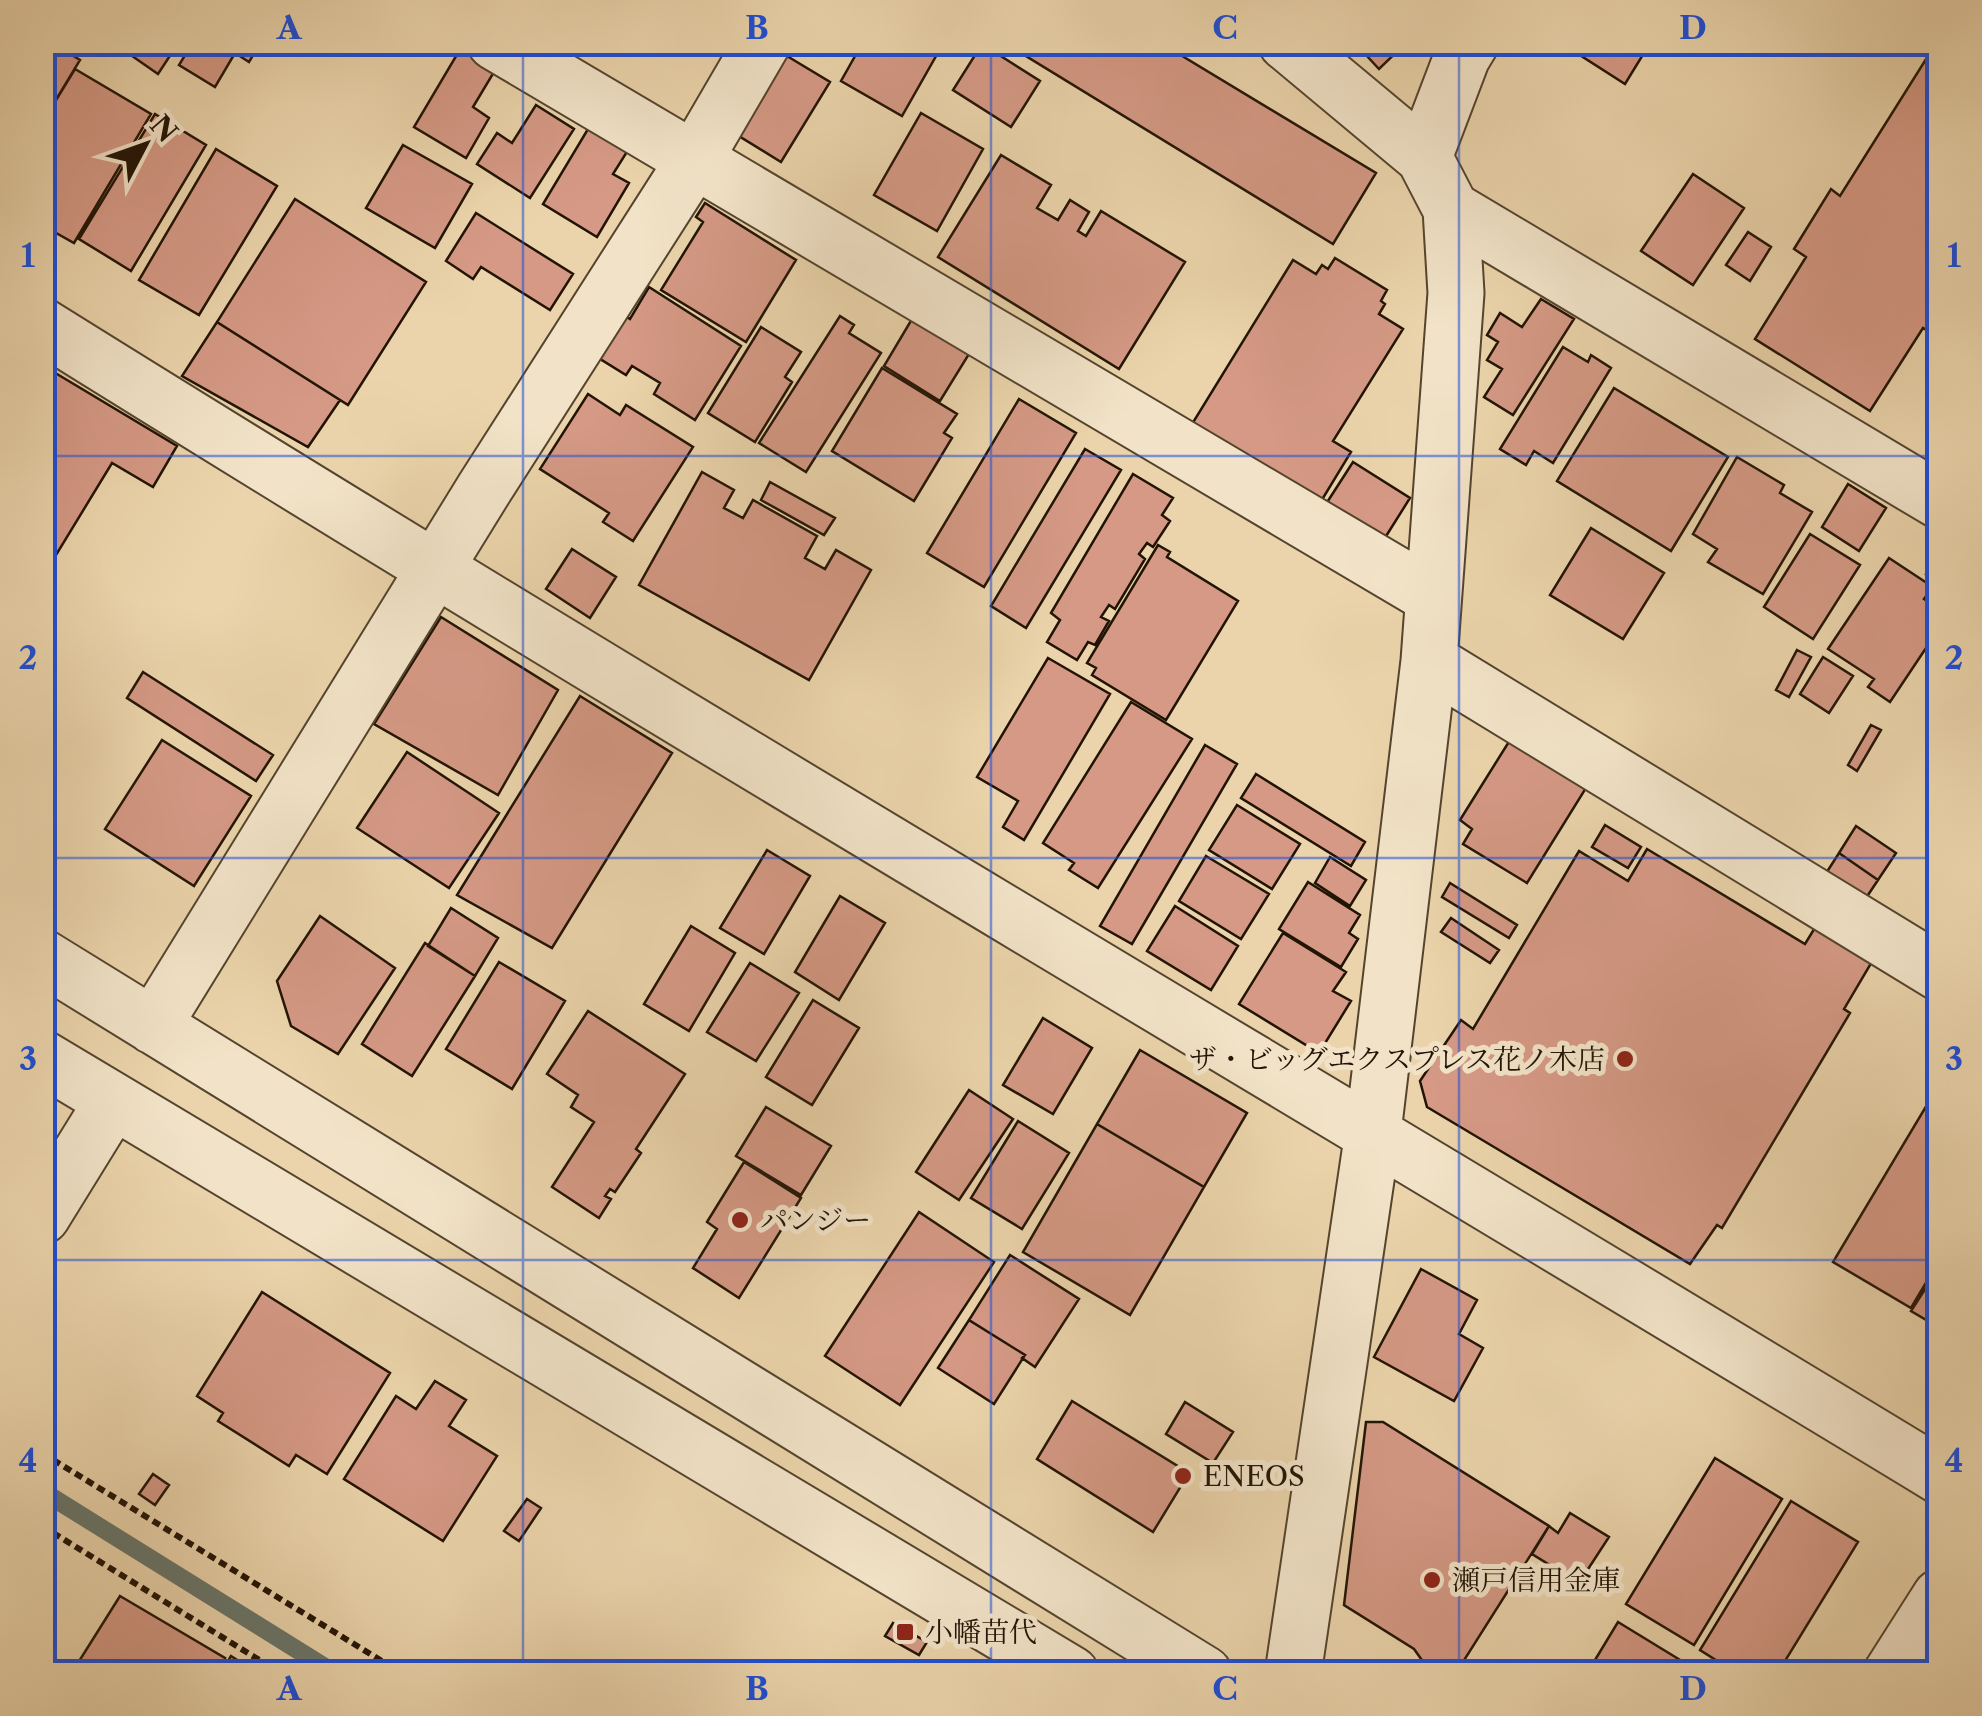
<svg xmlns="http://www.w3.org/2000/svg" width="1982" height="1716" font-family="'Libre Caslon Text','Noto Serif JP',serif">
	<style>
		.lines { fill: none; stroke-linecap: round; stroke-linejoin: round }
		.stream { stroke: #69766b; stroke-width: 18 }
		.building { fill: #d59985; stroke: #221405; stroke-width: 2.5 }
		.minor-casing { stroke: #54442e; stroke-width: 59 }
		.path { stroke: #221405; stroke-width: 6; stroke-dasharray: 8 5; stroke-linecap: butt }
		.minor { stroke: #f2e3c8; stroke-width: 55 }
		.grid { fill: none; stroke: #1d4ed8; stroke-width: 2.5; stroke-opacity: 0.55 }
		.poi-dot { fill: #8f2418; stroke: #f2e3c8; stroke-width: 4 }
		.labels { text-anchor: middle; dominant-baseline: central; stroke-width: 10; stroke-linejoin: round; paint-order: stroke }
		.poi-label { font-size: 28px; fill: #221405; stroke: #f2e3c8; text-anchor: start }
		.neatline { fill: none; stroke: #1d4ed8; stroke-width: 4 }
		.grid-label { font-size: 32px; text-anchor: middle; font-weight: bold; fill: #1d4ed8 }
	</style>
	<rect width="100%" height="100%" fill="#ebd4ab"/>
	<filter id="stains"><feTurbulence type="fractalNoise" baseFrequency=".002" numOctaves="4"/><feColorMatrix values="0 0 0 0 .2 0 0 0 0 .09 0 0 0 0 .02 0 0 0 .5 -.17"/></filter>
	<radialGradient id="worn" r=".72"><stop offset=".6" stop-color="#630" stop-opacity="0"/><stop offset="1" stop-color="#630" stop-opacity=".3"/></radialGradient>
	<g class="lines">
		<path class="stream" d="M42,1491L336,1674"/>
	</g>
	<path class="building" d="M42,42H50L80,60L42,123Z
		M112,42H179L158,74Z
		M193,42H261L249,62L235,53L215,87L179,65Z
		M863,42H944L902,116L841,81Z
		M1003,42H1159L1376,173L1333,244Z
		M1354,42H1407L1379,69Z
		M1577,42H1633L1631,46L1644,53L1625,84L1572,50Z
		M982,44L1040,81L1011,127L953,90Z
		M462,46L497,67L473,107L489,118L466,158L414,127Z
		M782,53L830,82L781,162L734,133Z
		M1928,56L1940,63V338L1923,328L1870,411L1755,339L1806,257L1794,249L1831,189L1840,196Z
		M75,69L151,114L74,243L42,225V123Z
		M536,105L574,129L530,198L477,164L497,133L512,143Z
		M921,113L983,149L937,231L874,195Z
		M155,114L206,145L131,271L79,239Z
		M591,124L630,147L613,174L629,183L597,237L543,204Z
		M403,145L472,184L435,248L366,208Z
		M216,149L277,186L199,315L139,280Z
		M1001,155L1051,185L1037,208L1058,220L1070,200L1089,212L1078,231L1086,236L1101,211L1185,262L1119,369L938,257Z
		M1693,174L1744,208L1693,285L1641,251Z
		M295,199L426,282L348,405L217,322Z
		M705,203L796,260L746,342L661,290L703,222L696,217Z
		M476,213L573,274L550,310L481,267L473,279L446,261Z
		M1748,232L1771,247L1750,281L1726,265Z
		M1335,258L1387,290L1381,301L1385,304L1379,314L1403,329L1333,441L1351,452L1320,503L1192,424L1293,260L1316,274L1322,265L1328,269Z
		M649,287L741,346L695,420L654,394L660,383L632,366L626,375L597,357L624,315L630,319Z
		M1541,299L1574,319L1513,415L1484,397L1502,369L1487,360L1498,342L1487,335L1500,313L1522,327Z
		M840,316L854,325L849,333L881,353L806,472L759,443Z
		M912,319L969,354L940,401L884,366Z
		M217,322L340,400L308,447L182,376Z
		M761,327L801,352L785,377L792,382L755,442L708,413Z
		M1563,347L1588,362L1591,355L1611,368L1553,463L1534,451L1526,465L1500,449Z
		M42,365L177,446L153,487L112,463L42,578Z
		M882,368L957,414L944,433L952,438L914,501L832,451Z
		M1614,388L1728,457L1671,551L1557,481Z
		M588,394L620,415L626,405L693,447L633,541L603,522L609,513L540,469Z
		M1019,399L1076,433L984,587L927,553Z
		M1085,449L1121,470L1026,628L991,606Z
		M1737,457L1784,485L1780,493L1812,512L1763,594L1708,562L1717,549L1693,534Z
		M1353,462L1410,498L1383,541L1326,504Z
		M702,472L734,490L724,508L743,518L753,500L817,536L805,558L825,569L836,550L871,570L809,680L639,585Z
		M1133,474L1173,498L1162,515L1170,521L1153,547L1147,543L1139,554L1145,559L1115,609L1109,605L1101,617L1109,621L1095,645L1088,642L1077,660L1047,642L1060,620L1051,613Z
		M770,482L835,518L824,535L761,500Z
		M1848,484L1886,508L1859,551L1822,527Z
		M1591,528L1664,573L1623,639L1550,595Z
		M1810,534L1860,565L1813,639L1764,607Z
		M1158,545L1170,552L1167,557L1238,601L1166,720L1092,675L1096,668L1087,663Z
		M572,549L616,577L590,618L546,589Z
		M1940,552V583L1926,574Z
		M1889,558L1933,587L1924,599L1940,610V627L1890,702L1868,687L1874,679L1828,649Z
		M441,617L558,690L498,795L374,724Z
		M1797,650L1811,657L1789,697L1776,690Z
		M1823,657L1853,676L1829,713L1800,694Z
		M1048,658L1110,694L1024,840L1003,827L1018,801L977,777Z
		M143,672L273,755L256,781L127,698Z
		M580,696L672,753L552,948L457,895Z
		M1131,702L1192,739L1098,888L1069,870L1074,863L1043,843Z
		M1871,725L1881,730L1857,771L1848,765Z
		M162,740L251,796L194,886L105,829Z
		M1510,740L1586,788L1527,883L1463,844L1472,829L1460,820Z
		M1205,745L1237,764L1132,944L1100,926Z
		M407,752L499,813L449,888L357,828Z
		M1256,774L1365,842L1351,866L1241,798Z
		M1237,805L1300,844L1272,889L1209,850Z
		M1605,825L1641,847L1628,868L1592,847Z
		M1856,826L1896,853L1878,880L1839,853Z
		M1647,849L1805,944L1816,926L1873,960L1844,1009L1850,1013L1722,1228L1717,1225L1690,1264L1427,1107L1420,1081L1461,1020L1473,1029L1579,851L1628,881Z
		M767,850L810,876L764,954L720,928Z
		M1839,853L1878,880L1862,904L1823,878Z
		M1206,856L1269,894L1241,939L1179,901Z
		M1330,857L1366,880L1350,906L1315,883Z
		M1308,882L1360,915L1349,933L1358,939L1341,967L1279,929Z
		M1450,883L1517,925L1509,938L1442,897Z
		M840,896L885,923L839,1000L795,972Z
		M1175,906L1238,946L1211,990L1147,951Z
		M451,908L498,938L475,976L428,946Z
		M320,916L395,968L338,1054L291,1026L277,981Z
		M1451,918L1499,950L1490,963L1441,932Z
		M691,926L735,953L689,1031L644,1004Z
		M1283,933L1346,972L1333,991L1351,1001L1319,1053L1239,1004Z
		M425,943L475,976L412,1076L362,1044Z
		M499,962L565,1001L512,1089L446,1049Z
		M750,963L799,993L756,1061L707,1032Z
		M813,1000L859,1028L812,1105L766,1077Z
		M588,1011L685,1074L636,1149L641,1153L615,1192L610,1189L605,1196L611,1199L599,1218L552,1187L594,1122L571,1107L578,1095L547,1074Z
		M1043,1018L1092,1048L1053,1114L1003,1085Z
		M1140,1050L1247,1113L1204,1187L1097,1124Z
		M1940,1083V1259L1911,1308L1833,1262Z
		M969,1090L1013,1119L959,1200L916,1172Z
		M766,1107L831,1146L801,1195L736,1156Z
		M1018,1121L1069,1153L1022,1229L971,1198Z
		M1097,1124L1204,1187L1130,1315L1023,1252Z
		M744,1162L801,1198L739,1298L693,1268L717,1229L707,1222Z
		M919,1212L994,1262L900,1405L825,1356Z
		M1010,1255L1079,1299L1035,1367L1022,1358L1025,1355L969,1320Z
		M1940,1266V1328L1911,1311Z
		M1421,1269L1477,1300L1459,1334L1483,1348L1454,1401L1374,1357Z
		M262,1292L390,1373L327,1474L296,1455L289,1466L218,1421L223,1413L197,1396Z
		M969,1320L1025,1355L994,1404L938,1368Z
		M435,1381L466,1400L449,1426L497,1456L443,1541L344,1479L396,1396L416,1409Z
		M1072,1401L1189,1473L1153,1532L1037,1459Z
		M1185,1402L1233,1432L1213,1463L1166,1434Z
		M1366,1422H1383L1549,1526L1456,1673L1429,1670L1414,1649L1344,1605Z
		M1715,1458L1782,1499L1694,1645L1626,1604Z
		M153,1474L169,1485L155,1505L139,1494Z
		M527,1499L541,1508L519,1541L504,1531Z
		M1791,1501L1858,1542L1777,1674H1738L1700,1650Z
		M1570,1513L1609,1537L1579,1583L1532,1554L1549,1526L1558,1533Z
		M120,1596L225,1658L216,1674H71Z
		M1618,1622L1703,1674H1605L1592,1665Z
		M893,1623L927,1642L919,1655L885,1636Z
		M231,1656L259,1674H220Z"/>
	<g class="lines">
		<g class="minor-casing">
			<path id="minor" d="M495,42L1432,596
				M1286,42L1424,157
				M1451,209L1940,501
				M42,326C670,718 1308,1092 1940,1476
				M1429,661L1940,973
				M42,957L1204,1674
				M153,1026L484,489L693,162L763,42
				M42,1058L1071,1674
				M42,1216L113,1101
				M1293,1674L1373,1132L1429,661L1456,293L1451,209L1424,157L1462,57L1471,42
				M1891,1674L1940,1597"/>
		</g>
		<path class="path" d="M42,1453L403,1674
			M42,1526L282,1674"/>
		<use href="#minor" class="minor"/>
	</g>
	<path class="grid" d="M523,42V1674M991,42V1674M1459,42V1674M42,456H1940M42,858H1940M42,1260H1940"/>
	<g class="poi-dot">
		<circle cx="1625" cy="1059" r="10"/>
		<circle cx="740" cy="1220" r="10"/>
		<circle cx="1183" cy="1476" r="10"/>
		<circle cx="1432" cy="1580" r="10"/>
		<rect x="895" y="1622" width="20" height="20" rx="5"/>
	</g>
	<g class="labels">
		<g class="poi-label">
			<text x="1605" y="1059" text-anchor="end">ザ・ビッグエクスプレス花ノ木店</text>
			<text x="760" y="1220">パンジー</text>
			<text x="1203" y="1476">ENEOS</text>
			<text x="1452" y="1580">瀬戸信用金庫</text>
			<text x="925" y="1632">小幡苗代</text>
		</g>
	</g>
	<rect width="1982" height="1716" fill="none" stroke="#ebd4ab" stroke-width="110"/>
	<g transform="translate(145 145) rotate(49)" stroke="#f2e3c8" stroke-width="8" paint-order="stroke">
	<path d="M0-8L18 38L0 25L-18 38Z" fill="#221405"/>
	<text y="-15" font-size="28" font-weight="bold" text-anchor="middle" fill="#221405">N</text>
	</g>
	<rect x="55" y="55" width="1872" height="1606" class="neatline"/>
	<g class="grid-label">
		<text x="289" y="39">A</text>
		<text x="757" y="39">B</text>
		<text x="1225" y="39">C</text>
		<text x="1693" y="39">D</text>
		<text x="28" y="267">1</text>
		<text x="1954" y="267">1</text>
		<text x="28" y="669">2</text>
		<text x="1954" y="669">2</text>
		<text x="28" y="1070">3</text>
		<text x="1954" y="1070">3</text>
		<text x="28" y="1472">4</text>
		<text x="1954" y="1472">4</text>
		<text x="289" y="1700">A</text>
		<text x="757" y="1700">B</text>
		<text x="1225" y="1700">C</text>
		<text x="1693" y="1700">D</text>
	</g>
	<rect width="100%" height="100%" filter="url(#stains)"/>
	<rect width="100%" height="100%" fill="url(#worn)"/>
</svg>
